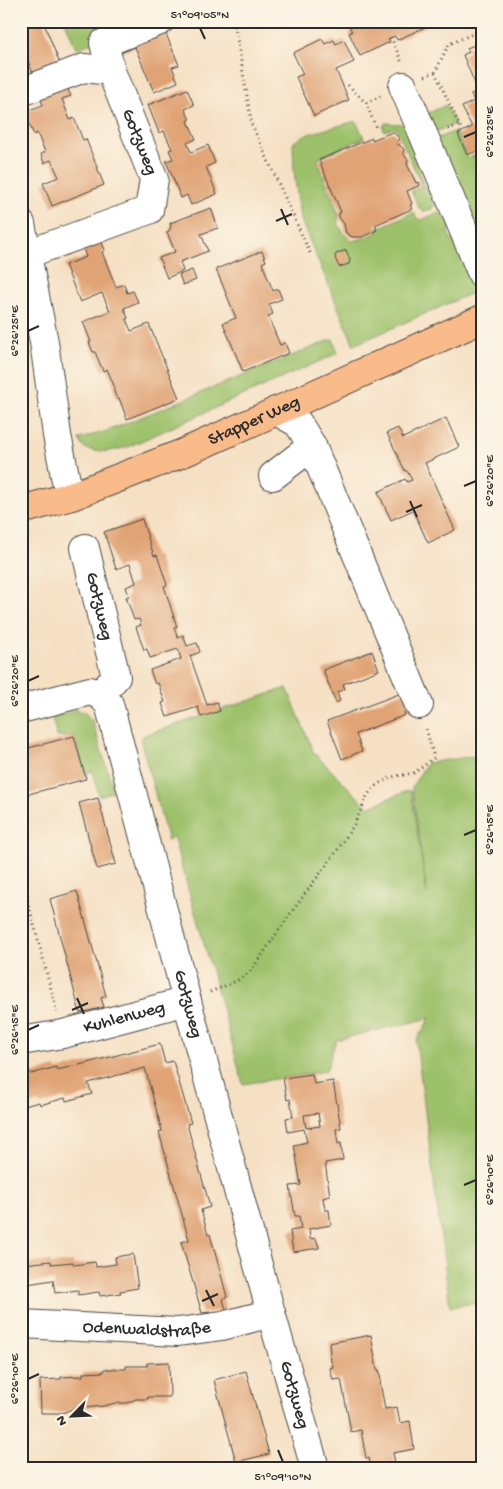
<svg xmlns="http://www.w3.org/2000/svg" width="503" height="1489" font-family="'Gochi Hand',sans-serif">
	<style>
		.green { fill: #9dc16b; stroke: #64764b }
		.building { fill: #e0a374; fill-rule: evenodd }
		.lines { fill: none; stroke-linecap: round; stroke-linejoin: round }
		.minor-casing { stroke: #494642; stroke-width: 30 }
		.major-casing { stroke: #494642; stroke-width: 30 }
		.path { stroke: #494642; stroke-width: 3; stroke-dasharray: 1 4; stroke-linecap: butt }
		.minor { stroke: #fff; stroke-width: 28 }
		.major { stroke: #fabb8b; stroke-width: 28 }
		.ticks { fill: none; stroke: #2b2b2b; stroke-width: 2 }
		.labels { text-anchor: middle; dominant-baseline: central; stroke-width: 4; stroke-linejoin: round; paint-order: stroke }
		.street-label { font-size: 18px; fill: #2b2b2b; stroke: #fcf5e5 }
		.neatline { fill: none; stroke: #2b2b2b; stroke-width: 2 }
		.ticks-label { font-size: 12px; text-anchor: middle; fill: #2b2b2b }
	</style>
	<rect width="100%" height="100%" fill="#fcf5e5"/>
	<filter id="ink" filterUnits="userSpaceOnUse"><feTurbulence type="fractalNoise" baseFrequency=".02" numOctaves="2"/><feDisplacementMap in="SourceGraphic" scale="10" xChannelSelector="R" yChannelSelector="G"/><feConvolveMatrix kernelMatrix="1 2 1 2 8 2 1 2 1" color-interpolation-filters="sRGB"/></filter>
	<filter id="wash" filterUnits="userSpaceOnUse"><feTurbulence type="fractalNoise" baseFrequency=".0096" numOctaves="4" result="noise"/><feDisplacementMap in="SourceGraphic" scale="20" xChannelSelector="R" yChannelSelector="G"/><feGaussianBlur stdDeviation="1.12" result="paint"/><feColorMatrix in="noise" values="0 0 0 0 0 0 0 0 0 0 0 0 0 0 0 0 0 1.4 0 .05"/><feComposite in="paint" operator="in"/></filter>
	<g filter="url(#wash)">
		<rect width="100%" height="100%" fill="#f5e0c4"/>
		<path class="green" d="M65,21H135L137,25L76,49Z
			M446,105L455,124L430,134L422,116Z
			M356,121L364,138L317,159L338,212V223L344,234L352,241L364,238L378,232V228L414,212L416,218L421,220L440,212L442,216L447,217L451,227L448,233L451,239L457,241L479,290L354,345L300,218L294,171L293,143L305,135Z
			M385,123L401,124L407,127L414,143L412,147L415,153L420,155L429,164L419,173L424,186L436,183L442,202L433,206L432,209L423,212L419,208L411,191L422,186L396,127L384,131L383,128Z
			M455,131L468,158L480,152L482,155V249L433,140Z
			M333,339L338,353L130,446C113,451 99,455 83,447L79,439L107,431Z
			M287,688L314,753L368,807L407,791H411L427,894L412,787L427,763L482,755V1302L450,1307L416,1041L430,1018L336,1040L326,1071L243,1084L217,989L173,836L168,841L141,742L142,737L145,735Z
			M75,710L84,712L92,720L114,791L99,796L93,771L85,774L74,736L57,737L52,718Z"/>
		<g id="blocks">
			<path class="building" d="M39,21H43L62,69L35,79L28,61L26,62L21,52V29Z
				M347,21H438L397,40L395,36L388,39L390,42L360,56L349,33L352,32Z
				M147,32L150,40L166,34L179,65L172,67L178,82L154,92L135,47L120,53L116,44Z
				M322,39L325,44L334,40L336,44L344,40L354,62L336,70L349,100L314,116L296,77L303,74L293,53Z
				M482,42V149L467,155L458,134L472,127L462,107L474,101L471,94L478,91L463,55L469,52L467,48Z
				M66,85L71,96L62,99L70,120L74,118L83,140L86,139L104,185L52,206L43,183L59,177L51,160L44,163L41,154L45,152L37,133L34,135L24,112L43,105L39,95Z
				M187,89L194,105L185,109L190,120L188,121L196,139L187,143L191,152L208,145L215,163L206,167L217,194L191,205L187,195L181,198L166,161L173,159L169,150L172,149L164,131L159,133L148,105Z
				M393,132L400,139L396,143L404,149L403,153L408,160L407,164L416,183L419,182L420,185L407,191L412,204L410,205L412,209L375,225L377,230L362,237H352L346,233L344,224L339,217V213L341,212L319,160L372,138V140Z
				M211,208L218,228L201,234L208,251L180,262L183,271L167,278L159,258L175,252L167,232L169,231L171,226L170,223Z
				M101,240L105,250L102,252L116,287L124,284L127,293L133,291L138,302L124,308L128,318L126,319L131,331L149,324L179,398L127,419L119,398L117,399L113,389L115,388L107,369L103,371L95,352H93L89,342H91L83,322L110,311L102,293L80,302L65,265L86,257L83,248Z
				M346,250L350,260L349,264L339,267L335,258L336,254Z
				M262,251L266,261L262,263L273,291L278,289L282,299L269,304L273,314L268,316L280,345L285,343L289,353L243,372L223,323L236,318L216,269Z
				M192,270L196,280L183,285L179,275Z
				M446,418L459,447L425,463L455,530L428,543L413,510L391,520L378,492L405,479L407,482L412,480L407,471H405L387,433L398,428L403,438Z
				M142,519L154,556L157,555L167,585L164,586L177,627L174,628L178,637L183,635L187,646L197,643L200,652L190,656L207,705L217,702L220,711L201,717L198,707L167,717L162,703L165,702L158,683L155,684L150,670L181,659L178,649L150,658L147,649L144,650L136,627L141,625L139,619L134,620L126,597L129,596L126,587L136,583L130,564L116,569L104,532Z
				M21,645L27,663L21,665Z
				M372,651L379,670L343,684L345,689L337,692L340,701L336,703L323,670Z
				M407,691L413,708L404,712L405,715L356,734L362,751L342,759L327,721Z
				M74,736L86,779L21,796V750Z
				M98,798L116,864L97,869L79,803Z
				M77,891L106,996L101,998L104,1007L80,1013L50,899Z
				M160,1044L165,1063L173,1061L191,1123L187,1124L210,1207L201,1210L208,1235L210,1234L227,1297L223,1299L226,1310L202,1313L181,1242L189,1240L159,1132L162,1131L145,1068L88,1083L92,1094L66,1101L65,1098L40,1105L39,1102L21,1107V1074L30,1072L31,1074L56,1067L57,1070L83,1064Z
				M312,1074L314,1084L333,1081L341,1128L336,1129L338,1144L341,1143L343,1160L325,1163L330,1196L323,1198L325,1210H329L331,1225L309,1229L310,1239L316,1238L319,1248L293,1252L290,1231L301,1229L299,1216H295L290,1186L301,1185L294,1145L307,1142L304,1129L288,1132L286,1118L293,1117L290,1099L287,1100L283,1078ZM318,1113L320,1126L306,1128L304,1115Z
				M133,1254L138,1288L120,1291L121,1293L100,1296L99,1292L78,1295V1290L55,1293L53,1280L27,1284L28,1288L21,1289V1259L23,1258L24,1264L51,1261V1264L73,1262L74,1265L95,1262L96,1267L116,1264L115,1257Z
				M371,1335L377,1370H379L381,1381L380,1382L385,1409L397,1407L400,1423L410,1421L414,1449L393,1453L396,1468H371L369,1458H366L361,1430L351,1432L341,1379L333,1380L330,1368L333,1367L332,1362H331L329,1343Z
				M169,1362L170,1397H148V1399H136L127,1403H115L104,1406L72,1409L62,1413H41L40,1380L61,1379V1377L83,1376V1373L104,1372V1369H126V1366H147V1363Z
				M246,1371L269,1454L236,1462L214,1380Z"/>
		</g>
	</g>
	<g filter="url(#ink)">
		<use href="#blocks" fill-opacity="0" stroke="#494642" stroke-width="1"/>
		<g class="lines">
			<g class="minor-casing">
				<g id="minor">
					<path d="M111,71L104,43L160,21"/>
					<path d="M403,86L482,274"/>
					<path id="s1" d="M21,92L84,68L111,71L154,179L149,210L27,254"/>
					<path d="M21,224L44,342L57,435L69,496"/>
					<path d="M276,411L298,423L312,446L419,705"/>
					<path d="M273,476L312,446"/>
					<path id="s2" d="M85,548L116,677L100,695"/>
					<path id="s3" d="M21,709L90,691L100,695L109,704L187,1001L271,1313L315,1468"/>
					<path id="s4" d="M21,1041L63,1034L187,1001"/>
					<path id="s5" d="M21,1324L178,1332L222,1326L271,1313"/>
				</g>
			</g>
			<g class="major-casing">
				<g id="major">
					<path id="s6" d="M21,510L72,496L183,453L482,319"/>
				</g>
			</g>
			<path class="path" d="M234,21L252,125L311,255
				M391,37L402,63
				M435,72L461,129
				M425,76L435,72L449,44L482,30
				M348,85L366,103L377,130
				M366,103L381,96
				M448,129L459,125
				M21,883H23L57,1012
				M210,992C226,985 242,981 253,968L293,910L336,852L354,825L368,794L378,784L392,777L414,773L434,758L426,728"/>
			<use href="#minor" class="minor"/>
			<use href="#major" class="major"/>
		</g>
	</g>
	<path class="ticks" d="M200,28L205,39M464,137L476,132M281,209L288,225M276,221L292,214M28,331L39,326M464,486L476,481M410,501L417,517M406,512L422,505M28,681L39,676M464,835L476,830M77,998L84,1014M72,1010L88,1003M28,1030L39,1025M464,1185L476,1180M206,1290L214,1306M202,1301L218,1294M28,1379L39,1374M278,1450L283,1462"/>
	<g class="labels">
		<g class="street-label">
			<text stroke="none"><textPath href="#s1" startOffset="171">Gotzweg</textPath></text>
			<text stroke="none"><textPath href="#s6" startOffset="250">Stapper Weg</textPath></text>
			<text stroke="none"><textPath href="#s2" startOffset="60">Gotzweg</textPath></text>
			<text stroke="none"><textPath href="#s3" startOffset="405">Gotzweg</textPath></text>
			<text stroke="none"><textPath href="#s4" startOffset="106">Kuhlenweg</textPath></text>
			<text stroke="none"><textPath href="#s5" startOffset="126">Odenwaldstraße</textPath></text>
			<text stroke="none"><textPath href="#s3" startOffset="810">Gotzweg</textPath></text>
		</g>
	</g>
	<rect width="503" height="1489" fill="none" stroke="#fcf5e5" stroke-width="55"/>
	<g transform="translate(72 1416) rotate(246)" stroke="#fcf5e5" stroke-width="4" paint-order="stroke">
	<path d="M0-4L9 19L0 12L-9 19Z" fill="#2b2b2b"/>
	<text y="-8" font-size="14" font-weight="bold" text-anchor="middle" fill="#2b2b2b">N</text>
	</g>
	<rect x="28" y="28" width="448" height="1434" class="neatline"/>
	<g class="ticks-label">
		<text x="200" y="18">51°09'05"N</text>
		<text transform="translate(489 132) rotate(-90)" y="4">6°26'25"E</text>
		<text transform="translate(14 331) rotate(-90)" y="4">6°26'25"E</text>
		<text transform="translate(489 481) rotate(-90)" y="4">6°26'20"E</text>
		<text transform="translate(14 681) rotate(-90)" y="4">6°26'20"E</text>
		<text transform="translate(489 830) rotate(-90)" y="4">6°26'15"E</text>
		<text transform="translate(14 1030) rotate(-90)" y="4">6°26'15"E</text>
		<text transform="translate(489 1180) rotate(-90)" y="4">6°26'10"E</text>
		<text transform="translate(14 1379) rotate(-90)" y="4">6°26'10"E</text>
		<text x="283" y="1480">51°09'10"N</text>
	</g>
</svg>
